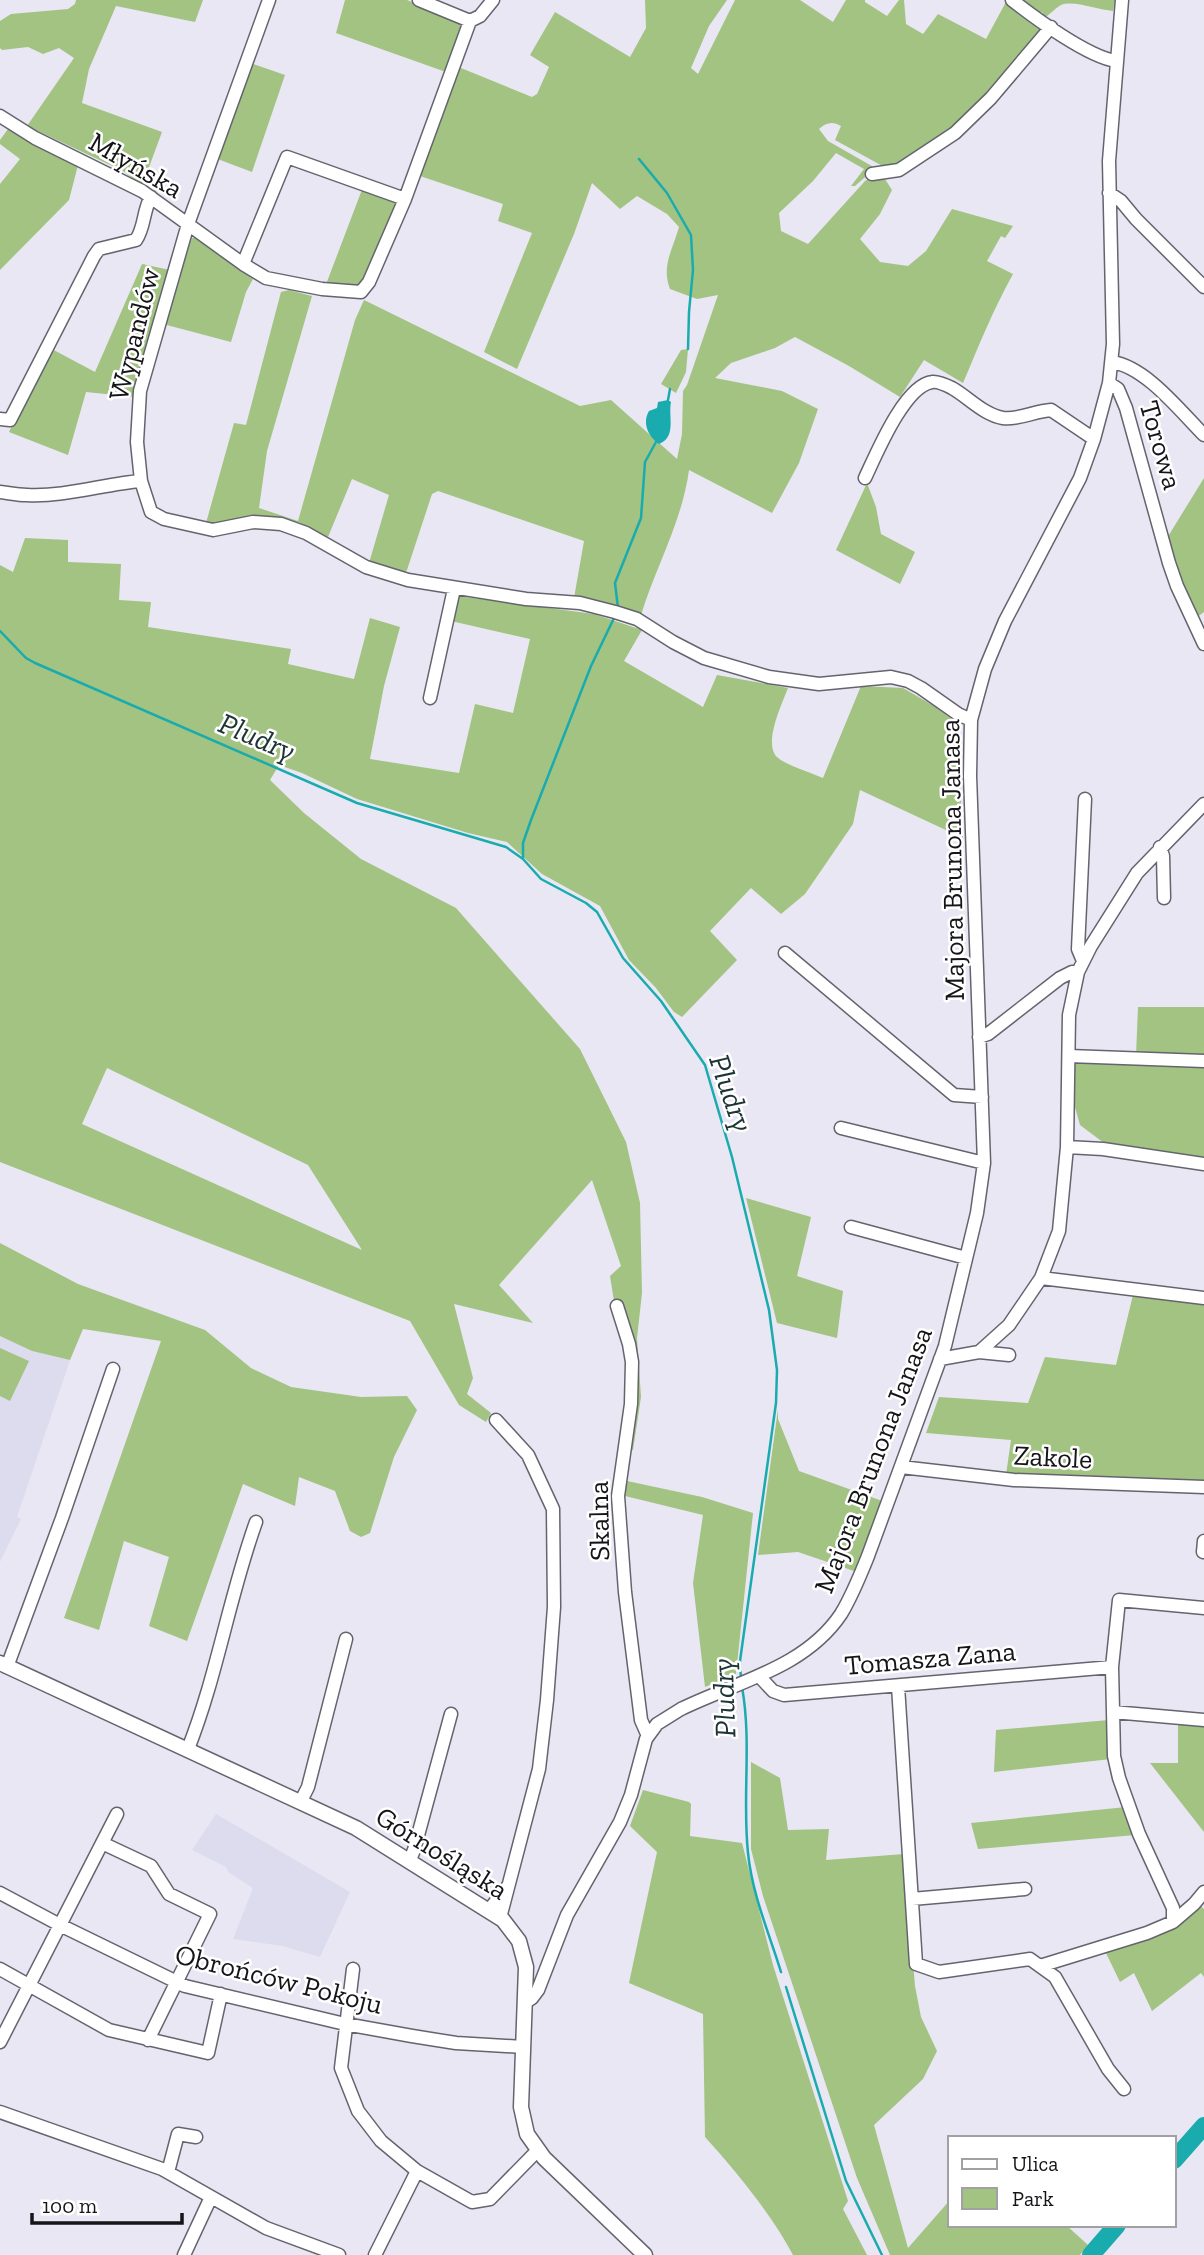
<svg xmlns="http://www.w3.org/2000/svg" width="1204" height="2255" font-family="'Zilla Slab',serif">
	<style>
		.built { fill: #dddcef }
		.green { fill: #a2c381; fill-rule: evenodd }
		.water { fill: #1aabae }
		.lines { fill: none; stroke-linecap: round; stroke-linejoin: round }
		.stream { stroke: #1aabae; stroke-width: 2.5 }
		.river { stroke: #1aabae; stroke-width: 18 }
		.minor-casing { stroke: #64646e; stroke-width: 15 }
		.tertiary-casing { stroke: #64646e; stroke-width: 17 }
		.minor { stroke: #fff; stroke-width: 12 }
		.tertiary { stroke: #fff; stroke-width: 14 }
		.labels { text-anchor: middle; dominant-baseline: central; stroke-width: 5; stroke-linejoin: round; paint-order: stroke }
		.street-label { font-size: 28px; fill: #151519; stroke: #fff }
		.water-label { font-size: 30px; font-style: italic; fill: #1d3334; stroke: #fff }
	</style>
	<rect width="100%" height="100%" fill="#e8e7f3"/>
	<path class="built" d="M0,1336L32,1351L70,1360L17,1517L21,1519L0,1562Z
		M216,1814L350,1892L320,1957L283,1946L233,1939L253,1888L228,1872L226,1867L192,1850Z"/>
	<path class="green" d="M76,0H203L195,22L116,6L89,69L82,103L162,132L142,186L123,171L27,126L74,58L59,48L43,54L28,47L2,50L0,48V21L11,14L68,9L75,4Z
		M345,0H407L465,24L446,72L336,33Z
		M645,0H727L709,26L691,68L698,74L735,0H800L833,22L846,0H865V2L887,16L899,0H904L906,24L923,34L938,14L986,39L1007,0L1041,29L1017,63L945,137L888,169L835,140L841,126C833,121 826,122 819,129L828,141L877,169L872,171L855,186H851L864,169L836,153L813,181L779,213L781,231L808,244L865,181L873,176H883L892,190L880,214L860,239L880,262L908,266L926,251L952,209L1013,226L1005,238L1001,236L987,261L1013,274C993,310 979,345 963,383L924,360L900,397L849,366L795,337L775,348L731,363L715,378L782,391L818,409L799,463L772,513L689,470C682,522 656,566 641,615L574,598L584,541L438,491L432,494L407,570L402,575L369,563L389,495L352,479L328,537L298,522L216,528L206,523L234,423L246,425L281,292L289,290L312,296L267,451L259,508L298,521L355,320L364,300L580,406L611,400L677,459L682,434L683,391L687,385L718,295L697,299L670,289C661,266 673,249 679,227L667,214L637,196L620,209L592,183L574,234L517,369L484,352L532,233L498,221L503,204L420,176L456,66L532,97L537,94L549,67L530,55L555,12L630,57L646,28Z
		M1016,0H1115L1113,11C1098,10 1074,0 1061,5C1057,7 1051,13 1047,16H1044L1042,12L1037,15Z
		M250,63L285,75L252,172L215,158Z
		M8,129L37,146L78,165L69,200L0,270V184L20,159L0,144V140Z
		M363,187L401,200L371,270L358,288L325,287Z
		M192,238H197L253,279L246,292L231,342L163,324L186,250Z
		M142,264L170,270L135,397L86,392L68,455L9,432L50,348L95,372Z
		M688,349L686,372L676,393L661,384L681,350Z
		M1204,478V612L1196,618L1167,538Z
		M867,483L876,507L881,534L915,552L900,584L836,550Z
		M25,538L68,540V562L121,564L119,600L151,602L148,627L291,649L288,664L354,679L370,618L400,627L384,686L370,759L459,773L475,704L513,713L530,639L451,621L458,596L594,614L642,630L624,661L703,707L717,675L788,688C782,704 763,743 777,757C785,765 812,773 823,778L861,686L903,688L934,706L957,723L963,838L860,790L853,824L805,894L781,914L751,888L710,931L737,960L682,1017L674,1012L656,988L629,960L600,906L542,874L507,842L468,833L357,799L302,773L279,765L270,780L304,813L361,859L456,908L580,1049L626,1142L640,1203L642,1293L637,1338L641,1397L633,1450L628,1451L635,1393L620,1301H614L610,1276L621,1266L592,1180L499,1285L533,1323L454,1304L473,1378L467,1394L491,1413L486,1422L459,1405L410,1321L0,1162V565L13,572ZM107,1068L308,1165L362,1250L82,1124Z
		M1138,1007H1204V1055L1136,1056Z
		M1075,1062L1204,1064V1161L1104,1143L1080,1125L1075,1107Z
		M746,1198L811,1217L797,1276L843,1291L837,1338L777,1323Z
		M0,1243L78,1284L205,1330L251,1368L291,1387L361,1397L407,1396L417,1410L394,1457L370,1533L361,1537L350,1531L335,1491L299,1477L295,1506L243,1484L187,1641L149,1626L169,1557L124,1541L99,1630L64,1618L161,1341L83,1329L70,1360L32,1351L0,1336Z
		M1133,1295L1204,1305V1483L1006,1475L1011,1440L926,1433L939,1397L1028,1403L1045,1357L1116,1365Z
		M0,1348L29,1361L10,1401L0,1396Z
		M778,1409V1419L799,1471L885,1502L857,1572L798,1552L758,1555Z
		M627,1481L702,1497L753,1513L736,1674L705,1687L693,1583L703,1515L621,1495Z
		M1109,1720L1111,1759L994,1772L996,1730Z
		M1178,1721L1204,1724V1832L1150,1763H1178Z
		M751,1762L780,1778L788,1830L829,1829L826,1860L904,1854L915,1986L921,2017L937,2051L923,2079L874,2125L908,2248L950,2200V2225H1066L1088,2245L1080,2255H890L857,2178L763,1896L751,1849Z
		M643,1790L689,1802L691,1804L690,1836L742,1843L773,1965L848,2201L843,2209L867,2255H793C772,2215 735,2170 705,2137L703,2014L629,1983L657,1852L630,1826Z
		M1126,1807L1135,1835L978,1849L971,1823Z
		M1201,1906L1204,1909V1977L1201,1973L1152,2011L1134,1973L1120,1982L1105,1951L1180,1922Z"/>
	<path class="water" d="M668,400L671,402C668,417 677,437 659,444C648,436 642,423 649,411L657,408L658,402Z"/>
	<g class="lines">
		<path class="stream" d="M639,159L667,193L691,235L693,270L689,312L688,349
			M668,400L670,389
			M618,608L615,583L641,518L645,462L656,442
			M0,631L26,658L35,663L357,803L506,847L523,859L541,879L586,903L597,912L623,958L661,1001L705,1065L732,1157L769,1310L777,1370L776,1403L740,1661L741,1680
			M523,859V843L531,820L591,666L614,618
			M742,1687C752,1742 742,1798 748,1853C752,1894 769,1933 781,1972
			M786,1987L846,2181L882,2255"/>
		<path class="river" d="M1174,2160L1204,2126
			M1091,2255L1117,2225"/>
		<g class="minor-casing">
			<path id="minor" d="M269,0L188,224L140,391L137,442L141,481L151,512L164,519L213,530L253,522L281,524L306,533L366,567L408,580L526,599L580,603L615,612L637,619L673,642L704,658L769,677L819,684L891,677L908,681L921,688L958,714L971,720
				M419,0L470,21
				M1012,0C1035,18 1088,57 1116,61
				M470,21L480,16L493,0
				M0,116L35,138L142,191L243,264L266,278L322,289L361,292L369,282L405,199L470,21
				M872,174L899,170L955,133L991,98L1051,27
				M1109,193L1121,201L1136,219L1204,287
				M243,264L287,157L405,199
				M1112,362C1146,367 1180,411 1204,435
				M1109,383L1118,389L1126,408L1169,563L1177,586L1204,644
				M0,419L10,420L94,256L99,249L136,240C145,227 143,210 151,197
				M865,478C876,455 904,386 932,382C938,381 946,385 952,388C968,397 984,415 1003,418C1019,420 1035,411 1051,410L1094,439
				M0,492C9,493 18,495 27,495C65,497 104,484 141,481
				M430,698L454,589
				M1160,847L1163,856L1164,898
				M785,953L954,1095L982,1097
				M1083,961L1078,949L1085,799
				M979,1037L988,1034L1060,978L1072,972H1078
				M1069,1056L1204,1061
				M841,1128L984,1163
				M1067,1147L1103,1149L1204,1164
				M851,1227L966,1258
				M1041,1278L1204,1298
				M617,1306L629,1344L632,1362L631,1404L618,1496L625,1592L641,1720L648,1736
				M979,1352L1009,1355
				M940,1359L979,1352L1009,1325L1041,1278L1059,1231L1067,1147L1069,1015L1078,972L1091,946L1137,873L1204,804
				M496,1420L528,1455L553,1509L554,1607L547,1700L539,1769L500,1918
				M901,1467L1014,1480L1204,1487
				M1203,1552L1204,1541
				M7,1667L62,1518L113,1369
				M759,1676L773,1691L784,1695L1112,1667
				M898,1686L916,1964L939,1972L1030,1959L1055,1977L1108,2069L1124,2089
				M1113,1712L1204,1720
				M188,1749C217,1676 229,1597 256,1522
				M301,1801L308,1787L346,1639
				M102,1843L151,1866L169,1894L210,1914L148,2040
				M410,1860L414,1850L451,1714
				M0,1893L60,1925L185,1986L345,2024L412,2036L456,2043L523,2047
				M912,1899L1025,1889
				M489,1910L508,1886
				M1173,1922L1194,1904L1204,1892
				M1040,1966L1147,1933L1173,1922V1908L1139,1834L1119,1778L1114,1756L1112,1667L1119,1600L1204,1608
				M0,1969L109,2030L208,2053L221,1994
				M353,1969L341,2068L358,2111L381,2141L417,2171L472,2202L490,2199L538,2150
				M526,2002L532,1998L538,1990L567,1915L620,1822L631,1795L646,1739L657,1724L681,1709C736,1682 805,1668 841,1614C852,1596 860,1576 868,1556L945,1346L977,1213L984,1163L970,776L971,720L985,669L1005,621L1080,478L1094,439L1109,383L1113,344L1109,161L1122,0
				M0,2042L117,1814
				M0,2112L162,2169L266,2228L339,2255
				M168,2172L178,2134L196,2137
				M184,2255L211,2197
				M375,2255L417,2171"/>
		</g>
		<g class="tertiary-casing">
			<path id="tertiary" d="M0,1663L356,1828L503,1920L519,1941L526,1967L521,2107L527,2134L544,2158L645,2255"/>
		</g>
		<use href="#minor" class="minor"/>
		<use href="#tertiary" class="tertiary"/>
	</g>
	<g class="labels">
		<g class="street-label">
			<text transform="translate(136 165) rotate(30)">Młyńska</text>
			<text transform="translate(134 334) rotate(-76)">Wypandów</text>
			<text transform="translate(1161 445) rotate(74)">Torowa</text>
			<text transform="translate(952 860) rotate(-91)">Majora Brunona Janasa</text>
			<text transform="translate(1053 1457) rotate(3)">Zakole</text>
			<text transform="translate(873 1460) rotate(-69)">Majora Brunona Janasa</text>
			<text transform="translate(599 1521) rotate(-91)">Skalna</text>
			<text transform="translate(930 1658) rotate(-5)">Tomasza Zana</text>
			<text transform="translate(442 1853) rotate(32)">Górnośląska</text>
			<text transform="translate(279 1979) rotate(14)">Obrońców Pokoju</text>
		</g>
		<g class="water-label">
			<text transform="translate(257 737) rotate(23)">Pludry</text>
			<text transform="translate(731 1093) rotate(71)">Pludry</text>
			<text transform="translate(724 1698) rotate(-92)">Pludry</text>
		</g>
	</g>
	<rect x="948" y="2136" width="228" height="91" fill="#ffffff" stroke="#a1a1a3" stroke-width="2"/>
	<rect x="962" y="2159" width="35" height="10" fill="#ffffff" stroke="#a1a1a3" stroke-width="2"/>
	<text x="1012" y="2171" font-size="21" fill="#151519">Ulica</text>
	<rect x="962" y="2188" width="35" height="21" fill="#a2c381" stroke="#a1a1a3" stroke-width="2"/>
	<text x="1012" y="2206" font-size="21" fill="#151519">Park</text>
	<path d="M32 2213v10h150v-10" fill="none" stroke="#151519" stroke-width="3.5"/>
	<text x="42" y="2213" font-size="21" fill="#151519" stroke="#ffffff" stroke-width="5" paint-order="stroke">100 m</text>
</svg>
